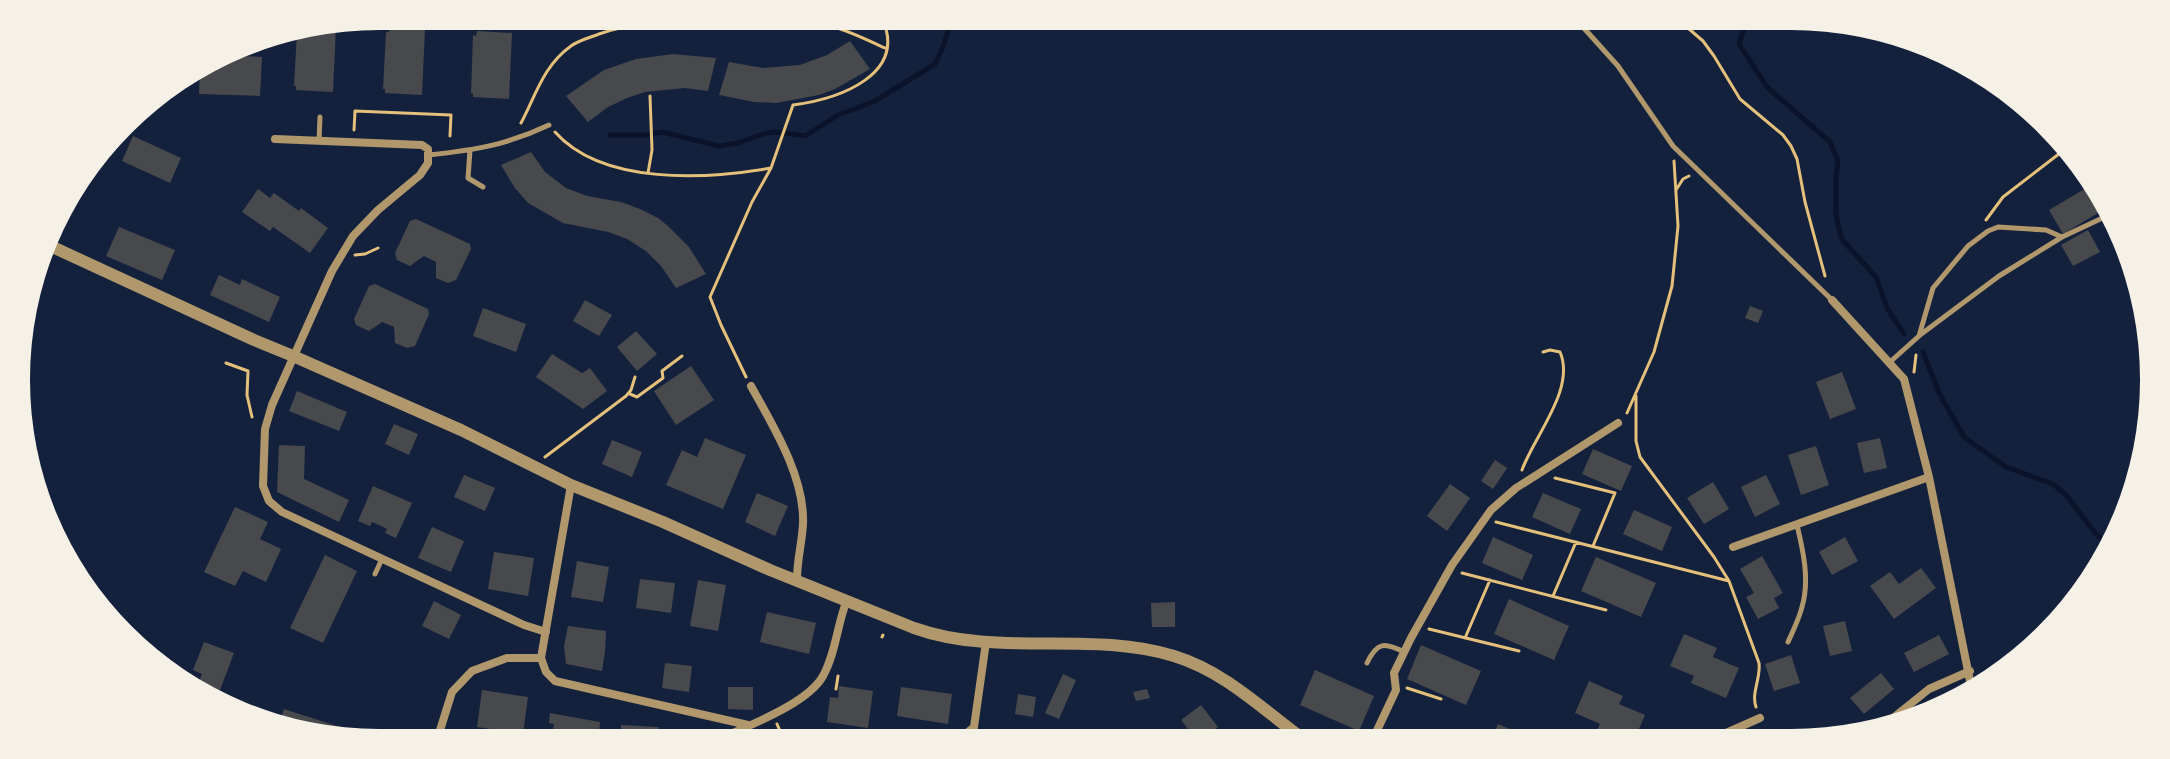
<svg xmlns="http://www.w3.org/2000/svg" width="2170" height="759" font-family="Mulish,sans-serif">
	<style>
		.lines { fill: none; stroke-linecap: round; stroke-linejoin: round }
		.stream { stroke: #0b132b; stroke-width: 5 }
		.building { fill: #48494c }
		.path { stroke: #e5c07b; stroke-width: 3 }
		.service { stroke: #b1986c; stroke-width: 5 }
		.minor { stroke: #b1986c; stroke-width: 8 }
		.tertiary { stroke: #b1986c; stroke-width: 12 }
	</style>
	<rect width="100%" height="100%" fill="#14213d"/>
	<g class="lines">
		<path class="stream" d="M1748,16L1739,44L1767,87L1830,142L1838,161L1836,178V214L1840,234L1844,242L1876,277L1887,308L1904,334
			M610,135H646L662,132L719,146L738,143L766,133L777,132L805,136L838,115L875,101L935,64L943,47L948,31L941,16
			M1923,352L1939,393L1964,437L2006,467L2053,484L2066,495L2096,534L2111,548"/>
	</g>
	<path class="building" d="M330,26H336L333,92L296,90V86H294L297,32Z
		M389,28L425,29L422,95L385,93V89H383L386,32H389Z
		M477,31L512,33L509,99L473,97V93H471L473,35L476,36Z
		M850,41L870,69L835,89L819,95L776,103L754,102L719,95L729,62L763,68L800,65L827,55Z
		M673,54L716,58L708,91L685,88L645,92L627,98L608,107L588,122L566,96L604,70L636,59Z
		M222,55L262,57L260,96L199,94L200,69Z
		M133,136L181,158L170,183L122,161Z
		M531,152L545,172L566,188L587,196L621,202L640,209L658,218L668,226L689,247L706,274L676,288L661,266L646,251L627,239L608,232L563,223L528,203L515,188L501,165Z
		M2093,184L2105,197L2108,207L2063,234L2049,210Z
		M258,189L270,198L274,193L299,211L301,208L328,228L310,253L273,227L270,231L242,212Z
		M416,219L470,244L471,249L456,280L448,283L436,278V262L424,256L410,266L397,260L395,253L410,221Z
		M119,227L175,250L162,280L106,256Z
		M2088,230L2100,252L2073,266L2061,245Z
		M219,275L240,285L242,279L280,297L269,322L210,295Z
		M375,284L428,309L429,314L415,346L407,348L395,343L394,327L382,322L369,331L356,325L354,319L369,286Z
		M585,300L612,315L599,336L573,321Z
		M1750,306L1763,311L1758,323L1745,318Z
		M483,308L526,324L516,352L473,336Z
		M636,331L657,354L637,371L617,347Z
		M552,354L582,373L590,368L607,391L583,409L536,377Z
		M691,366L714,400L676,425L654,391Z
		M1842,372L1856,409L1830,419L1816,382Z
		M297,391L347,412L339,431L289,411Z
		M394,424L418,434L409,455L385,444Z
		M705,438L746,455L723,509L666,485L682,450L697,457Z
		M1880,438L1887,468L1864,473L1857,443Z
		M612,440L642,452L632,477L602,464Z
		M279,445L305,446L304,479L349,500L339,522L277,492Z
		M1816,446L1829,485L1801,495L1788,455Z
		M1593,449L1632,466L1621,491L1582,474Z
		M1495,460L1507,468L1493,489L1481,481Z
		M464,475L495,488L485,511L454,497Z
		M1766,475L1780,504L1755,517L1741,487Z
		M1713,482L1729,509L1704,524L1687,498Z
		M1450,484L1470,498L1447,531L1427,516Z
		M373,486L412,503L396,538L385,533L387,529L379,525L372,522L370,526L358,521Z
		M757,493L788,506L775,536L745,522Z
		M1543,493L1581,509L1570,534L1532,517Z
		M235,507L268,522L260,539L281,549L266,582L243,571L235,586L204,572Z
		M1634,510L1672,527L1662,551L1623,534Z
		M432,527L464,541L451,572L418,558Z
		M1493,537L1533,555L1522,580L1482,563Z
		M1845,537L1858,561L1832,575L1819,552Z
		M494,552L534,558L528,596L488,589Z
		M325,555L357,571L323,643L290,628Z
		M1762,556L1783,593L1774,598L1779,608L1758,619L1746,597L1754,593L1740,569Z
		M1596,557L1656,583L1641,617L1581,591Z
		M577,561L609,567L603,602L571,597Z
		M1921,568L1936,588L1894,619L1870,586L1890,572L1899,584Z
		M640,579L675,583L671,613L636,608Z
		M698,580L726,585L718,631L690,626Z
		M1509,599L1569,626L1554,660L1494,634Z
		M434,601L461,615L449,639L422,626Z
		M1175,602V627H1152L1151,603Z
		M767,612L816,623L809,654L760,642Z
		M1845,621L1852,651L1830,656L1823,626Z
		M568,626L606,631L605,652L602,671L566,664L564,646Z
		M1684,634L1717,648L1713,657L1739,668L1726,698L1691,683L1694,676L1670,666Z
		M1939,635L1949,654L1914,672L1904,653Z
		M204,642L234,653L217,698L196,689L202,674L193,670Z
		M1421,645L1481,671L1466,705L1407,679Z
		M1791,655L1800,683L1774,691L1765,664Z
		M665,663L692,666L689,692L662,688Z
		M1315,670L1374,696L1359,731L1300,705Z
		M1881,673L1894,689L1864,714L1850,698Z
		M1063,674L1076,680L1059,719L1045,713Z
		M1589,681L1623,696L1619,704L1645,715L1634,740H1620L1597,730L1600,724L1575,713Z
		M839,686L873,691L868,728L827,722L830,697L838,698Z
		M728,687H753V710L728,709Z
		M901,687L952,694L948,724L897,716Z
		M1147,689L1150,698L1136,701L1133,692Z
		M482,690L528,697L523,734L477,727Z
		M1018,694L1036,697L1033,717L1015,714Z
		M237,701L262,710L259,719L235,708Z
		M1201,705L1218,727L1200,741H1197L1181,720Z
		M284,709L340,727L337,737L286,731L278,727Z
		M550,713L600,722L599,733L593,732L592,742L552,736L554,724L549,723Z
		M1498,724L1535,740L1491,741Z
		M621,725L659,727L658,742H621Z
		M1834,726L1843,738L1815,740Z"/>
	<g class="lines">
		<path class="path" d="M1674,16L1703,41L1714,56L1740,99L1783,135L1791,146L1797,159L1805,202L1825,276
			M521,123C536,95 543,66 571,46C579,40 589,38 599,34C647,16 690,31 739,26C768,24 795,16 824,24C846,29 867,40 887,49
			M354,130L355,111L451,115L450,136
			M555,132C603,186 707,179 771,168
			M648,173L652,150L650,96
			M1676,190L1683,179L1689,176
			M1986,220L2003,197L2064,150
			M355,255L365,254L378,248
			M226,363L248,371L247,395L252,417
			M1914,372L1916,355
			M746,377L721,325L710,297L752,202L771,168L793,105C838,99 910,75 881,16
			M630,394L637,397L663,378L662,371L682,356
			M1636,396V441L1640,457L1714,557L1729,581L1759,663C1761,678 1751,693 1756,707
			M1627,413L1654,352L1672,286L1678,226L1674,161
			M545,457L626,396L631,390L635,377
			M1522,470C1534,436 1576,389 1560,352L1550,350L1543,352
			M1555,478L1615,493L1593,546
			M1496,522L1729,581
			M1462,573L1606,610
			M1553,596L1576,542
			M1429,629L1519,651
			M882,637L883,635
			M1465,638L1490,580
			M1407,688L1441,699
			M836,689L838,676
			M777,724L780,731L778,742"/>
		<path class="service" d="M1573,16L1618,66L1673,146L1832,300
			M319,141L320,117
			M470,150L468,178L483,187
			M429,155C475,150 507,145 549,125
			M1920,335L1999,276L2062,237L2111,214
			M1890,362L1919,336L1933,288L1968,246L1988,231L1998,227L2046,230L2062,237
			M375,574L382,559
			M1788,642C1793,631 1799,619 1802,607C1810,580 1803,550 1797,525
			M1367,663C1377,642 1384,642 1404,652"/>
		<path class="minor" d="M275,139L422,145L428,149V163L420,175L378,210L353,236L332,271L272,405L265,429L263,486L269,501L282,512L524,625L546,632
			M1832,300L1904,379L1929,477L1972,691
			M751,386C773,426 805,477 803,524C802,543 797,560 797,579
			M571,485L541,658L546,672L555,681L748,725
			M1733,547L1929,477
			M1883,726L1929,689L1970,671
			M1710,740L1760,718
			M1372,741L1396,690L1394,673L1411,638L1452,565L1491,510L1516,488L1618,423
			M713,742C742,728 807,705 823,676C836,653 837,624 847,600
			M956,742L974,727L986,642
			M436,743L452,692L472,671L507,658H541"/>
		<path class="tertiary" d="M46,244L254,340L293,356L461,430L571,485L663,522L770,570L914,628C998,658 1089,630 1174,656C1226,672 1263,710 1306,741"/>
	</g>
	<path d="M0 0H2170V759H0ZM379 30H1791A349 349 0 0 1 2140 379V380A349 349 0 0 1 1791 729H379A349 349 0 0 1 30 380V379A349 349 0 0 1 379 30Z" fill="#f6f1e7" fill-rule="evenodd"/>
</svg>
